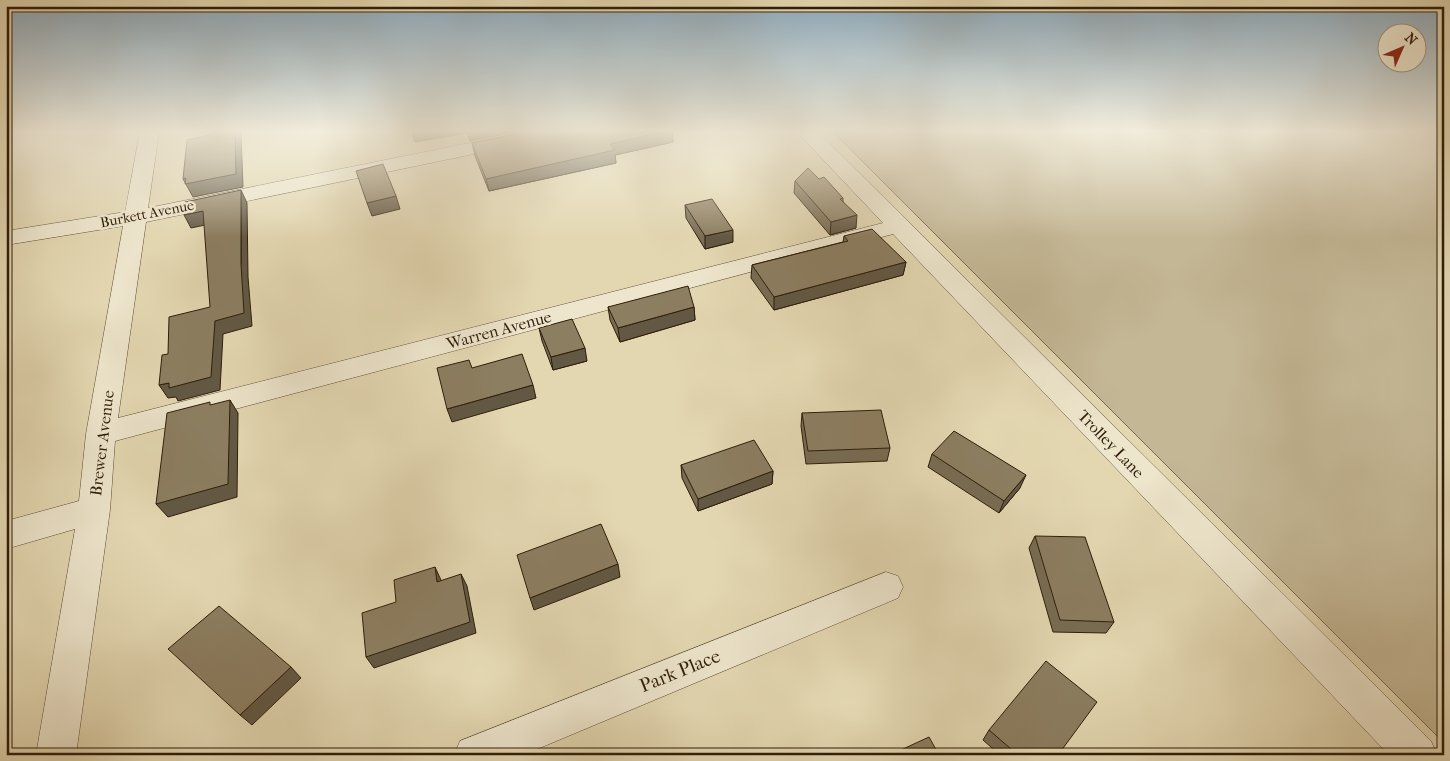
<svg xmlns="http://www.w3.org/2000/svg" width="1450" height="761" font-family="'IM FELL French Canon',serif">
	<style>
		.green { fill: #c4b795; stroke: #796a50 }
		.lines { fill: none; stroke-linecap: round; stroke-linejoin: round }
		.street-casing { stroke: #5b4c34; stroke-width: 1 }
		.street { fill: #ede5cc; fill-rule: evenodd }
		.wall { fill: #786c53; stroke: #2e1d0a }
		.shaded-wall { fill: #625844; stroke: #2e1d0a }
		.building { fill: #8c7e61; stroke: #2e1d0a }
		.labels { text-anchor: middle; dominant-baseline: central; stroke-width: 5; stroke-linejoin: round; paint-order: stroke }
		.far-street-label { font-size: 14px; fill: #2e1d0a; stroke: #ede5cc }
		.street-label { font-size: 16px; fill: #2e1d0a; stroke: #ede5cc }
		.near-street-label { font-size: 19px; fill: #2e1d0a; stroke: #ede5cc }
	</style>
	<rect width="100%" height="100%" fill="#e3d7b1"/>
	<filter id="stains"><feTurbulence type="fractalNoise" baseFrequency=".004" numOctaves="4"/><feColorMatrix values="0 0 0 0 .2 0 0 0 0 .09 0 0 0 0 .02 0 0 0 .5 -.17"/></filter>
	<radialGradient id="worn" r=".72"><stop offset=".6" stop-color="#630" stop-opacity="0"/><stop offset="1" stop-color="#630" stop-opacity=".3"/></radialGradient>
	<path class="green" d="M833,132H1444V743Z"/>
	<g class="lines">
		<g class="street-casing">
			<path id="street" d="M140,132H159L148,208L524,132H561L558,136L551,138L146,222L118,418L883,223L797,132H818L1431,741L1437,755H1389L893,234L115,441L110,510L76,755H36L75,529L6,549V521L79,501L86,434L123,226L6,245V231L125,212Z
				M886,572L898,576L903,587L898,598L523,755H454L460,741Z"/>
		</g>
		<use href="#street" class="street"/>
	</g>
	<path class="wall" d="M528,132H672L673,142L615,155L616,163L489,191L475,156L472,143Z
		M819,179L843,198V201L856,228L830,235L794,193L795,181Z
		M685,205L733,242L705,249L686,218Z
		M844,236L906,262L903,275L774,310L751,278L752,265L843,242Z
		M608,307H694L695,320L620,342L610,320Z
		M539,328L587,361L553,370L542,341Z
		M802,413L890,448L887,461L806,464L801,426Z
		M932,454L1020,488L999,513L928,467Z
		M681,465L773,471L772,484L698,511L682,478Z
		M1035,536L1114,622L1106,633L1053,632L1029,548Z
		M989,730L1058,755H1000L983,740Z"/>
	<path class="shaded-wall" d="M235,132H241L243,187L193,197L183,179L186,178Z
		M412,132H466L467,133L415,142Z
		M467,132H516L470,141Z
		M663,132H672L673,142L615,155L616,163L489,191L486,179L610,144Z
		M241,190L247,203L248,277L252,326L223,334L220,390L178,401L176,397L168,398L159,385L169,383L215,321L241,264Z
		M396,196L400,209L372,216L367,203Z
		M203,211L210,224L191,228L184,215Z
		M857,215L856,228L830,235L831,222Z
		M733,230V242L705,249V236Z
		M906,262L903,275L774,310V297Z
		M694,307L695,320L620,342L618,328Z
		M585,348L587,361L553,370L551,357Z
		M533,385L536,398L452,422L447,409Z
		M230,400L238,413L237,497L168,517L156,504Z
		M773,471L772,484L698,511V499Z
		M1026,475L1020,488L999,513L1004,501Z
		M618,564L620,577L534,610L530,598Z
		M435,567L441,580L443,594L437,582Z
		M461,574L467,586L476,633L374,668L366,657Z
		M291,667L301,678L252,725L240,715Z"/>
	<path class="building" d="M210,132H235L236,174L185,184L186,178L183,179L187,140L210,135Z
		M528,132H663L610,144L615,150L486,179L472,143Z
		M383,164L396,196L367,203L356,171Z
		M808,168L819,179L824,177L843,198L840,199L857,215L831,222L795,181Z
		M241,190V264L244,313L215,321L211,377L169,388V383L159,385L162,355L168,354L169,317L210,307L203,211L184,215L185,202Z
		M712,199L733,230L705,236L685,205Z
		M872,229L906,262L774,297L752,265L848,241L844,236Z
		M688,286L694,307L618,328L608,307Z
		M572,319L585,348L551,357L539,328Z
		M522,354L533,385L447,409L437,368L469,360L472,368Z
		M230,400L228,484L156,504L167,413L210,402V405Z
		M881,410L890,448L808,451L802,413Z
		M954,431L1026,475L1004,501L932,454Z
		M754,440L773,471L698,499L681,465Z
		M601,524L618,564L530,598L517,555Z
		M1035,536L1085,537L1114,622L1060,620Z
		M435,567L437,582L461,574L470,622L366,657L362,613L396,602L394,580Z
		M219,606L291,667L240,715L168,649Z
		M1046,661L1097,702L1058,755H1018L989,730Z
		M929,737L939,755H890Z"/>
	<linearGradient id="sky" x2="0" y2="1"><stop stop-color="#8da9bb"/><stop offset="0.55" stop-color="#f2eddc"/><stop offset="1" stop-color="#f2eddc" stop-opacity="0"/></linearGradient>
	<rect width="1450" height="238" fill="url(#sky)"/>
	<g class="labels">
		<g class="far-street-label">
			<text transform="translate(147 214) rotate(-11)">Burkett Avenue</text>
		</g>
		<g class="street-label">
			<text transform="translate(499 330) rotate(-15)">Warren Avenue</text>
			<text transform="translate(102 443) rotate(-83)">Brewer Avenue</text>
			<text transform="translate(1111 444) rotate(46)">Trolley Lane</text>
		</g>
		<g class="near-street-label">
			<text transform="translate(680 671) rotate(-22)">Park Place</text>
		</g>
	</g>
	<rect width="1450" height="761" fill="none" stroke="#e3d7b1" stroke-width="25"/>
	<rect x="8" y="8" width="1435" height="746" fill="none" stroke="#2e1d0a" stroke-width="2.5"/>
	<rect x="12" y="12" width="1425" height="736" fill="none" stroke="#2e1d0a"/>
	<g transform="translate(1402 48) rotate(45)"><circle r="24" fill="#ede5cc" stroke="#a1957e"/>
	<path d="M0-4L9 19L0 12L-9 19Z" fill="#8f2418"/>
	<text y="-8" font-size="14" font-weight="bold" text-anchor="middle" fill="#2e1d0a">N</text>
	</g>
	<rect width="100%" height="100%" filter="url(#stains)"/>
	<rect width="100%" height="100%" fill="url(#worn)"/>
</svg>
